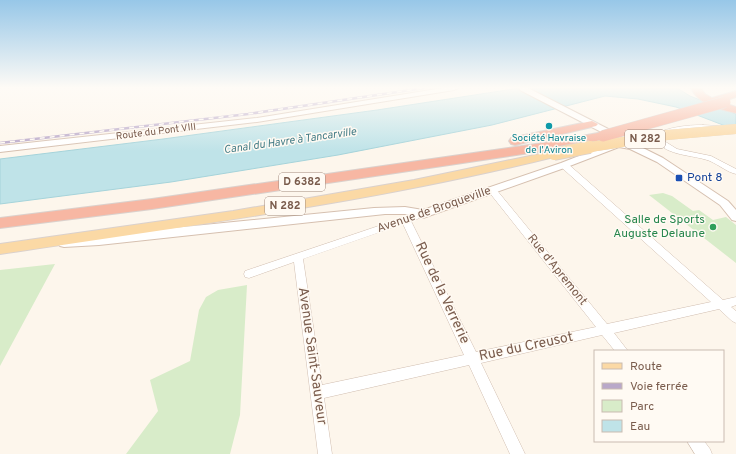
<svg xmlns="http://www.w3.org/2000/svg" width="736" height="454" font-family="Overpass,sans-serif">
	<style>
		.green { fill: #d8ecc9 }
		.water { fill: #bfe3e8; stroke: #a5d3da }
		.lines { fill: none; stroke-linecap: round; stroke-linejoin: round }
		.street-casing { stroke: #d1beb0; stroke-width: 1 }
		.secondary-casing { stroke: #d6c0b0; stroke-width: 2 }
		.primary-casing { stroke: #dad1cd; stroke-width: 2 }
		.highway-casing { stroke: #dad1cd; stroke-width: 2 }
		.street { fill: #fff; fill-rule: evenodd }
		.secondary { fill: #fff; fill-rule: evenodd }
		.primary { fill: #fbd9a5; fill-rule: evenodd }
		.highway { fill: #f7b7a3; fill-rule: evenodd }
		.rail-casing { stroke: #b9a8c9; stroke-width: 2.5 }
		.rail { stroke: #fffaf3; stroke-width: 1.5; stroke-dasharray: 5; stroke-linecap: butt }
		.primary-bridge-far1-casing { stroke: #dad1cd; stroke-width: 10; stroke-linecap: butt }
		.primary-bridge-casing { stroke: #dad1cd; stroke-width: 14; stroke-linecap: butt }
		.highway-bridge-casing { stroke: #dad1cd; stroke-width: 12; stroke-linecap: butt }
		.primary-bridge-far1 { stroke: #fbd9a5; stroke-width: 10 }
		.primary-bridge { stroke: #fbd9a5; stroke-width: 12 }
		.highway-bridge { stroke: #f7b7a3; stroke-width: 11 }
		.culture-dot { fill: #0f9aa8; stroke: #fffaf3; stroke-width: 1.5 }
		.transit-dot { fill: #1a4fb4; stroke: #fffaf3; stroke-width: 1.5 }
		.leisure-dot { fill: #2e9e5b; stroke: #fffaf3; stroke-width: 1.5 }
		.labels { text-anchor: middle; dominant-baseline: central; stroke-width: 3; stroke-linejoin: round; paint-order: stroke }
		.far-street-label { font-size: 10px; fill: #7a5c4d; stroke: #fffaf3 }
		.far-culture-label { font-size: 10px; fill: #0d838f; stroke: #fffaf3 }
		.shield { fill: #fffaf3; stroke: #a28b7f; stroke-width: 1 }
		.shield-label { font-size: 11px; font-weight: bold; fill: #7a5c4d }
		.far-water-label { font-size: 11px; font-style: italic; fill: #437c86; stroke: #fffaf3 }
		.transit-label { font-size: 12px; fill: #164399; stroke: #fffaf3; text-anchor: start }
		.street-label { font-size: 12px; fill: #7a5c4d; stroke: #fffaf3 }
		.leisure-label { font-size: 12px; fill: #27864d; stroke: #fffaf3; text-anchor: end }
		.near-street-label { font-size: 14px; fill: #7a5c4d; stroke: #fffaf3 }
	</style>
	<rect width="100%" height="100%" fill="#fdf6ec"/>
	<path class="green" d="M663,193L672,196L693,211L699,210L713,220L726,217L736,225V263L649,195Z
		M55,264L0,366V270Z
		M247,285L240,415L230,454H126L158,411L150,380L190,361L199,310L206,297L218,290Z"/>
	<path class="water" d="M520,88H677L690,96L736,114V130L676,107L638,99L605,96L492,125L338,155L171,182L0,204V159L163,139L377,110Z"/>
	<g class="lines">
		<g class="street-casing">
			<path id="street" d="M703,125L719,126L722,128L719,130C699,128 680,128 661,136V139L677,149L711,156L736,169V174C727,172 719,165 710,161C691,154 669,157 655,140V134C670,127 686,125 703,125Z
				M561,163H567L723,300L736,297V305L731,307L736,311V323L732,321L719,309L614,333L628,351H615L602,335L481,363L525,454H510L469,365L324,398L332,454H318L294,262L249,278L245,277L244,274L245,271L423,211L427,214L426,216L411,221L476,352L596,327L489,192L488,190L492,188H495L607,324L711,302L561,167ZM403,224L464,355L322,385L303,259Z
				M687,441H704L710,449L712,454H695Z"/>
		</g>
		<g class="secondary-casing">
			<path id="secondary" d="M443,88H458L454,90L257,122L0,152V146L257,118Z
				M520,88H528L618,134C628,134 636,136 642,144L639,146L663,158L728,201L736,210V221L732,220L720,205L657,162L630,149L619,147L567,167L423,218L405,214H385L99,245L64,247L60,246L58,243L60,240L64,239L374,208L405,207L423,210L561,163L612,143L610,139L611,137L520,90ZM619,139L626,140L632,144L621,142Z"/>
		</g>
		<g class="primary-casing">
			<path id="primary" d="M554,151L560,154L558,156C375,202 186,226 0,254V244L233,211L414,180Z"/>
		</g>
		<g class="highway-casing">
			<path id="highway" d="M691,88H701L705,94L712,98L736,91V97L721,102L736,107V113C720,109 699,105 691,88Z
				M592,121L598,124L596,126L515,145L511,144L509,141L511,138L515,137Z
				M603,132L607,133L609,136L607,139L550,150L152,209L0,228V218L152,199L550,142Z"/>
		</g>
		<use href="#street" class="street"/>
		<use href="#secondary" class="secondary"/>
		<use href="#primary" class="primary"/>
		<use href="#highway" class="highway"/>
		<g class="rail-casing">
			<path id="rail" d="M0,143L248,114L424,88"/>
		</g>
		<use href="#rail" class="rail"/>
		<g class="primary-bridge-far1-casing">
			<path id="primary-bridge-far1" d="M584,148L667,135L736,129"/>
		</g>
		<g class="primary-bridge-casing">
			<path id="primary-bridge" d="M554,154L590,147"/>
		</g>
		<g class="highway-bridge-casing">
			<path id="highway-bridge" d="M603,136L725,102"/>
		</g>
		<use href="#primary-bridge-far1" class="primary-bridge-far1"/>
		<use href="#primary-bridge" class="primary-bridge"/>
		<use href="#highway-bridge" class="highway-bridge"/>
	</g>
	<linearGradient id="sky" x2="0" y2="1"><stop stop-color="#97c7e8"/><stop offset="0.58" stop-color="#fefbf6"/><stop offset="1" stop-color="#fefbf6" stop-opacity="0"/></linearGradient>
	<rect width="736" height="151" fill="url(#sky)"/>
	<circle class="culture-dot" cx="549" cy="126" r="4"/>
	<rect class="transit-dot" x="675" y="174" width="8" height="8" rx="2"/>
	<circle class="leisure-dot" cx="713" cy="227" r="4"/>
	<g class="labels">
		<g class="far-street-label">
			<text transform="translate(156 132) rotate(-7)">Route du Pont VIII</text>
		</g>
		<g class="far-culture-label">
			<text x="549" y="138">Société Havraise<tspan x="549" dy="12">de l'Aviron</tspan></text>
		</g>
		<g class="shield">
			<rect x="625" y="130" width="40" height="18" rx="3"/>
			<rect x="279" y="173" width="46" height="18" rx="3"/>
			<rect x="265" y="197" width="40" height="18" rx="3"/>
		</g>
		<g class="shield-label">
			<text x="645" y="139">N 282</text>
			<text x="302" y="182">D 6382</text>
			<text x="285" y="206">N 282</text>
		</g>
		<g class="far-water-label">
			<text transform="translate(290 141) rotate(-8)">Canal du Havre à Tancarville</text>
		</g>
		<g class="transit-label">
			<text x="687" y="178">Pont 8</text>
		</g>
		<g class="street-label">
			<text transform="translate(434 210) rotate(-19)">Avenue de Broqueville</text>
			<text transform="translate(557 270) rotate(51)">Rue d'Apremont</text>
		</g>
		<g class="leisure-label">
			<text x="705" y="220">Salle de Sports<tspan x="705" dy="14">Auguste Delaune</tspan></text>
		</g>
		<g class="near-street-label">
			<text transform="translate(442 293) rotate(65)">Rue de la Verrerie</text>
			<text transform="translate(526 347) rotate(-12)">Rue du Creusot</text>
			<text transform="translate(312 356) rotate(82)">Avenue Saint-Sauveur</text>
		</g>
	</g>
	<rect x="594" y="350" width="130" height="92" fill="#fffaf3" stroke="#cabbb1"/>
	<rect x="602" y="363" width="20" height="6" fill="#fbd9a5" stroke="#cabbb1"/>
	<text x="630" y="370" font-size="12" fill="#7a5c4d">Route</text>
	<rect x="602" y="383" width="20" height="6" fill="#b9a8c9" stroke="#cabbb1"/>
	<text x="630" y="390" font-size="12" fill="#7a5c4d">Voie ferrée</text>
	<rect x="602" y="400" width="20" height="12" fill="#d8ecc9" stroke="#cabbb1"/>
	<text x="630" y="410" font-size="12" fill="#7a5c4d">Parc</text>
	<rect x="602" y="420" width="20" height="12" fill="#bfe3e8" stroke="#cabbb1"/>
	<text x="630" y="430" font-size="12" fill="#7a5c4d">Eau</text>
</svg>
